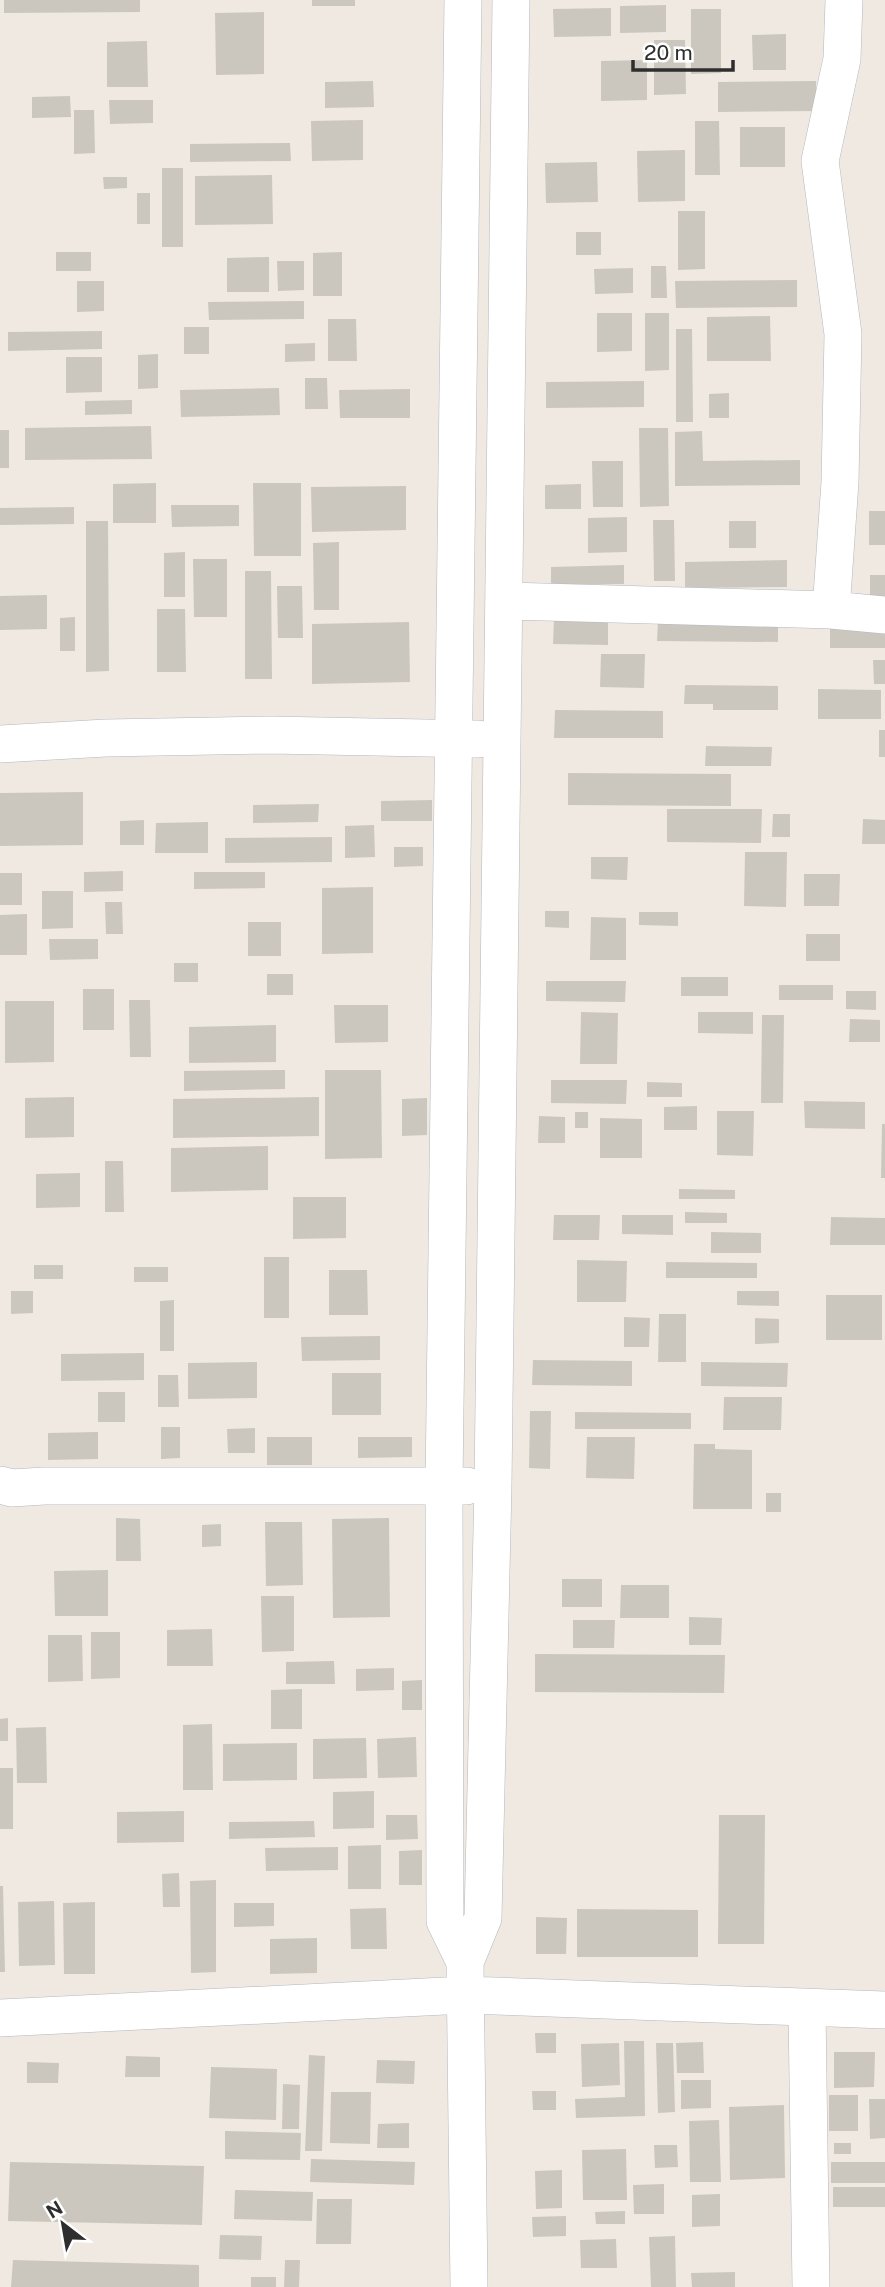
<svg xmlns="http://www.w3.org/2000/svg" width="885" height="2287" font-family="'Public Sans',sans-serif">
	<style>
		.building { fill: #cbc7bf }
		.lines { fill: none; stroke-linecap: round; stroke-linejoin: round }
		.minor-casing { stroke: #b4b7c1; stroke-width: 38 }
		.minor { stroke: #fff; stroke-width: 37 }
	</style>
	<rect width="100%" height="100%" fill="#efe9e1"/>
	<path class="building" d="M4,0H140V12L4,13Z
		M312,0H355V6H312Z
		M666,5V32L620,33V6Z
		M611,8V36L554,37L553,9Z
		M691,9H721V73L691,74Z
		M264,12V74L216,75L215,13Z
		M786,34V70H753L752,35Z
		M654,40H685L686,94L654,95Z
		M147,41L148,87H107V42Z
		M647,60V100L601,101V61Z
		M373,81L374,107L325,108V82Z
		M816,81V111L718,112V82Z
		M70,96L71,117L32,118V97Z
		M109,100H153V123L110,124Z
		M74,110H94L95,153L74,154Z
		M363,120V160L312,161L311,121Z
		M695,121H719L720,175H695Z
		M740,127H785V167H740Z
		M290,143L291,161L190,162V144Z
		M685,150V201L638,202L637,151Z
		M597,162L598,202L546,203L545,163Z
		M162,168H183V247H162Z
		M272,175L273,224L195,225V176Z
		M103,177H127V188L104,189Z
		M137,193H150V224H137Z
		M678,211H705V269L678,270Z
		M576,232H601V255H576Z
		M56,252H91V271H56Z
		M342,252V296H313V253Z
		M269,257V292H227V258Z
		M277,261H304V290L278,291Z
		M651,266H666L667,298H651Z
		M633,268V293L595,294L594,269Z
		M797,280V307L676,308L675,281Z
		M77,281H104V311L77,312Z
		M304,301V319L209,320L208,302Z
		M597,313H632V351L597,352Z
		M645,313H669V370L645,371Z
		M770,316L771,361H707V317Z
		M328,319H356L357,361H328Z
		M184,327H209V354H184Z
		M676,329H692L693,422H676Z
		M102,331V349L8,351V332Z
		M315,343V361L285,362V344Z
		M158,354V388L138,389V355Z
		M66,357H102V392L66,393Z
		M305,378H327L328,409H305Z
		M644,381V407L546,408V382Z
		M279,388L280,415L181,417L180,390Z
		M410,389V418H340L339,390Z
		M729,393V418H709V394Z
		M132,400V414L85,415V401Z
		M151,426L152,459L25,460V428Z
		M639,428H668L669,506L640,507Z
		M0,430H9V468H0Z
		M702,431L703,461L800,460V485L675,486V432Z
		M592,461H623V507H593Z
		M156,483V523H113V484Z
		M253,483H301V556H254Z
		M581,484V509H545V485Z
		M406,486V530L312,532L311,487Z
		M171,505H239V526L172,527Z
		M74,507V524L0,525V508Z
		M869,511H885V545H869Z
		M627,517V552L588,553V518Z
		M653,520H674L675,581H654Z
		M86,521H108L109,671L86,672Z
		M729,521H756V548H729Z
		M339,542V610H314L313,543Z
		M185,552V597H164V553Z
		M193,559H227V617H194Z
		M787,560V587L685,588V562Z
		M624,565V584L551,585V567Z
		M245,571H271L272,679H245Z
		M870,575H885V602L870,603Z
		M277,586H302L303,638H278Z
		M47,595V629L0,630V596Z
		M157,609H185L186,672H157Z
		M75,617V651H60V618Z
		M554,620L608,621V645L553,644Z
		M658,621H778V642L657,641Z
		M409,622L410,682L312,684V624Z
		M830,627H885V648H830Z
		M601,654H645L644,688L600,687Z
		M873,660H885V684H874Z
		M685,685L778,686V710H713V704H684Z
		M818,689L881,690V719H818Z
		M555,710L663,711V738H554Z
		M879,730H885V757H879Z
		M706,746L772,747L771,766H705Z
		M568,773L731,774V806L568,805Z
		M83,792V845L0,846V793Z
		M432,800V821H381V801Z
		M319,804L318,822L253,823V805Z
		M667,809H762L761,843L667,842Z
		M773,814H790V837H772Z
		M863,819L885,820V844H862Z
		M144,820V845H120V821Z
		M208,822V853H155L156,823Z
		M374,825L375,857L345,858V826Z
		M332,837V862L225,863V838Z
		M394,847H423V866L394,867Z
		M745,852H787L786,907L744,906Z
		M591,857H628L627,880L591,879Z
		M123,871V891L84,892V872Z
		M194,872H265V888L194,889Z
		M0,873H22V905H0Z
		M804,874H840L839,906H804Z
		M373,887V953L322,954V888Z
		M42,891H73V928L42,929Z
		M105,902H122L123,934H106Z
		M545,911H569V928L545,927Z
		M639,912H678V926L639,925Z
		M27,914V955H0V915Z
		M591,917L626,918V960H590Z
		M248,922H281V956H248Z
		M806,934H840V961H806Z
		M49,939H98V959L50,960Z
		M174,963H198V982H174Z
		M267,974H293V995H267Z
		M681,977H728V996H681Z
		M546,981H626L625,1002L546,1001Z
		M779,985H833V1000H779Z
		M83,989H114V1030H83Z
		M846,991H876V1010L846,1009Z
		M129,1000H150L151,1057H130Z
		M5,1001H54V1062L5,1063Z
		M334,1005H388V1042L335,1043Z
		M581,1012L618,1013L617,1064H580Z
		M698,1012H753V1034L698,1033Z
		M762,1015H784L783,1103H761Z
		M850,1019L880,1020V1042H849Z
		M276,1025V1062L189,1063V1027Z
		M285,1070V1089L184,1091V1071Z
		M325,1070H381L382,1158L325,1159Z
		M551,1080H627L626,1104L551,1103Z
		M647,1082L682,1083V1097H647Z
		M74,1097V1137L25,1138V1098Z
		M319,1097V1136L173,1138V1099Z
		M427,1098V1135L402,1136V1099Z
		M804,1101L865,1102V1129L805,1128Z
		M697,1106V1130H664V1107Z
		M717,1111H754L753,1156L717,1155Z
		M575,1112H588V1128H575Z
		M539,1116L565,1117V1143H538Z
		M600,1118L642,1119V1158H600Z
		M882,1124H885V1178H881Z
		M268,1146V1190L171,1192V1148Z
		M105,1161H123L124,1212H105Z
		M80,1173V1207L36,1208V1174Z
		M679,1189L735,1190V1199H679Z
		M293,1197H346V1238L293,1239Z
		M685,1212L727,1213V1223H685Z
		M554,1215H600L599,1240H553Z
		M622,1215H673V1235L622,1234Z
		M831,1217L885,1218V1245H830Z
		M711,1232L761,1233V1253H711Z
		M264,1257H289V1318H264Z
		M577,1260L627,1261L626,1302H577Z
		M666,1262L757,1263V1278H666Z
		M34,1265H63V1279H34Z
		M134,1267H168V1282H134Z
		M329,1270H367L368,1315H329Z
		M11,1291H33V1313L11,1314Z
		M737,1291H779V1306L737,1305Z
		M826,1295H882V1340H826Z
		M174,1300V1351H160V1301Z
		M659,1314H686V1362H658Z
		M624,1317L650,1318L649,1347H624Z
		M755,1318L779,1319V1343L755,1344Z
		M380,1336V1360L302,1361L301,1337Z
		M144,1353V1380L61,1381V1354Z
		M533,1360L632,1361V1386L532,1385Z
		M257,1362V1398L188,1399V1363Z
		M701,1362L788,1363L787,1387L701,1386Z
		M332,1373H381V1415H332Z
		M158,1375H178L179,1407H158Z
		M98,1392H125V1422H98Z
		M724,1397H782L781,1430H723Z
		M530,1411H551L550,1469L529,1468Z
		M575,1412L691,1413V1429H575Z
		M161,1427H180V1458L161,1459Z
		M255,1428V1453H228L227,1429Z
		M98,1432V1459L48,1460V1433Z
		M267,1437H312V1465H267Z
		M358,1437H412V1457L358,1458Z
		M587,1437H635L634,1479L586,1478Z
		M694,1444H715V1449L752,1450V1509H693Z
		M766,1493H781V1512H766Z
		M116,1518L140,1519L141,1561H116Z
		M389,1518L390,1617L333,1618L332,1519Z
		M265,1522H302L303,1585L266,1586Z
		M221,1524V1546L202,1547V1525Z
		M108,1570V1616H55L54,1571Z
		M562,1579H602V1607H562Z
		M621,1585H669V1618H620Z
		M261,1596H294V1651L262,1652Z
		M689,1617L722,1618L721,1645H689Z
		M573,1620H615L614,1648H573Z
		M212,1629L213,1666H167V1630Z
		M91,1632H120V1678L91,1679Z
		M48,1635H82L83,1681L48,1682Z
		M535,1654L725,1655L724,1693L535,1692Z
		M334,1661L335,1684H286V1662Z
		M394,1668V1690L356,1691V1669Z
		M422,1680V1710H402V1681Z
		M302,1689V1729H271V1690Z
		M8,1718V1741H0V1719Z
		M212,1724L213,1790H183V1725Z
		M46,1727L47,1783H17L16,1728Z
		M416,1737L417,1777L378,1778L377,1739Z
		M366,1738L367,1778L313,1779V1739Z
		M297,1743V1780L223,1781V1744Z
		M0,1768H13V1829H0Z
		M374,1791V1828L333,1829V1792Z
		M184,1811V1842L117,1843V1812Z
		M386,1815H417L418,1839L386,1840Z
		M719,1815H765L764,1944H718Z
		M314,1821L315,1837L229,1839V1822Z
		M381,1845V1889H348V1846Z
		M338,1847V1870L266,1871L265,1848Z
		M422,1850V1885H399V1851Z
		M179,1873L180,1907H163L162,1874Z
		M216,1880V1972L191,1973L190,1881Z
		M0,1886H3L5,1972H0Z
		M54,1901L55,1965L19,1966L18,1902Z
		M95,1902V1974H64L63,1903Z
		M234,1903H274V1926L234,1927Z
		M386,1908L387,1949H351L350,1909Z
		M577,1909L698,1910V1957H577Z
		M536,1917L567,1918L566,1954H536Z
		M317,1938V1973L270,1974V1939Z
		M535,2033H556V2053H536Z
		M624,2041H644L645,2116L576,2118L575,2099L625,2097Z
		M703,2042L704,2073H677L676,2043Z
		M619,2043L620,2085L582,2087L581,2044Z
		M656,2043H673L675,2112L658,2113Z
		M834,2052H875L874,2087L834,2088Z
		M309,2055L325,2056L322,2151H305Z
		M126,2056L160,2057V2077H125Z
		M377,2060L415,2061L414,2084L376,2083Z
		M27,2062L59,2063L58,2083H27Z
		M211,2067L277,2069L276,2120L209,2118Z
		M681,2080H711V2108L681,2109Z
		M283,2084L300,2085L299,2129H282Z
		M532,2091H556V2110H533Z
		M331,2092H371L370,2144L330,2143Z
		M829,2095H858V2131H829Z
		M869,2099H885V2138L870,2139Z
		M784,2105L785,2178L730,2180L729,2107Z
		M719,2120L721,2182H690L689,2121Z
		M409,2123V2148H377L378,2124Z
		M225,2131L301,2133L300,2160L225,2159Z
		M834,2143H851V2154H834Z
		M654,2145H677L678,2167L655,2168Z
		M626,2149L627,2200H583L582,2150Z
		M311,2159L415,2162L414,2185L310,2182Z
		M10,2162L204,2166L202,2225L8,2221Z
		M831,2162H885V2183H831Z
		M562,2170V2208L536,2209L535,2171Z
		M664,2184V2214H634L633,2185Z
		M833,2187H885V2207H833Z
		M235,2190L313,2192L312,2221L234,2219Z
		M720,2194V2226L692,2227V2195Z
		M317,2199H352L351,2244H316Z
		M625,2211V2224H596L595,2212Z
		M566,2216V2236L533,2237L532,2217Z
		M220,2235L262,2236L261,2260L219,2259Z
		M675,2236L676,2287H651L649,2237Z
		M616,2239L617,2268H581L580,2240Z
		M13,2260L199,2265V2287H11Z
		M285,2260H300L299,2287H284Z
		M735,2272V2287H692L691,2273Z
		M251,2277H276V2287H251Z"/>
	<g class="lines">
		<g class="minor-casing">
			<path id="minor" d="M463,0L444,1486L445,1921L465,1962
				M504,601L831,610L885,615
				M831,610L840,482L843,334L820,161L842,59L844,0
				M0,744L106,738L270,735L478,739
				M0,1485L12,1488L44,1486H467
				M807,2009L811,2287
				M0,2018L465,1995L885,2010
				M469,2287L465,1962L483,1918L493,1486L511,0"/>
		</g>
		<use href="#minor" class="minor"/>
	</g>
	<g transform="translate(63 2224) rotate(329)" stroke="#ffffff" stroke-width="5" paint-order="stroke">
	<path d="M0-5L12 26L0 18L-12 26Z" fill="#2e2e2e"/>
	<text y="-10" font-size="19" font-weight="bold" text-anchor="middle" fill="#2e2e2e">N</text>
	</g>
	<path d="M633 60v10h100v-10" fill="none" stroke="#2e2e2e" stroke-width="3.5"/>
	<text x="644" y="60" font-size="21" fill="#2e2e2e" stroke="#ffffff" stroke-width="5" paint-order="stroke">20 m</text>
</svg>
